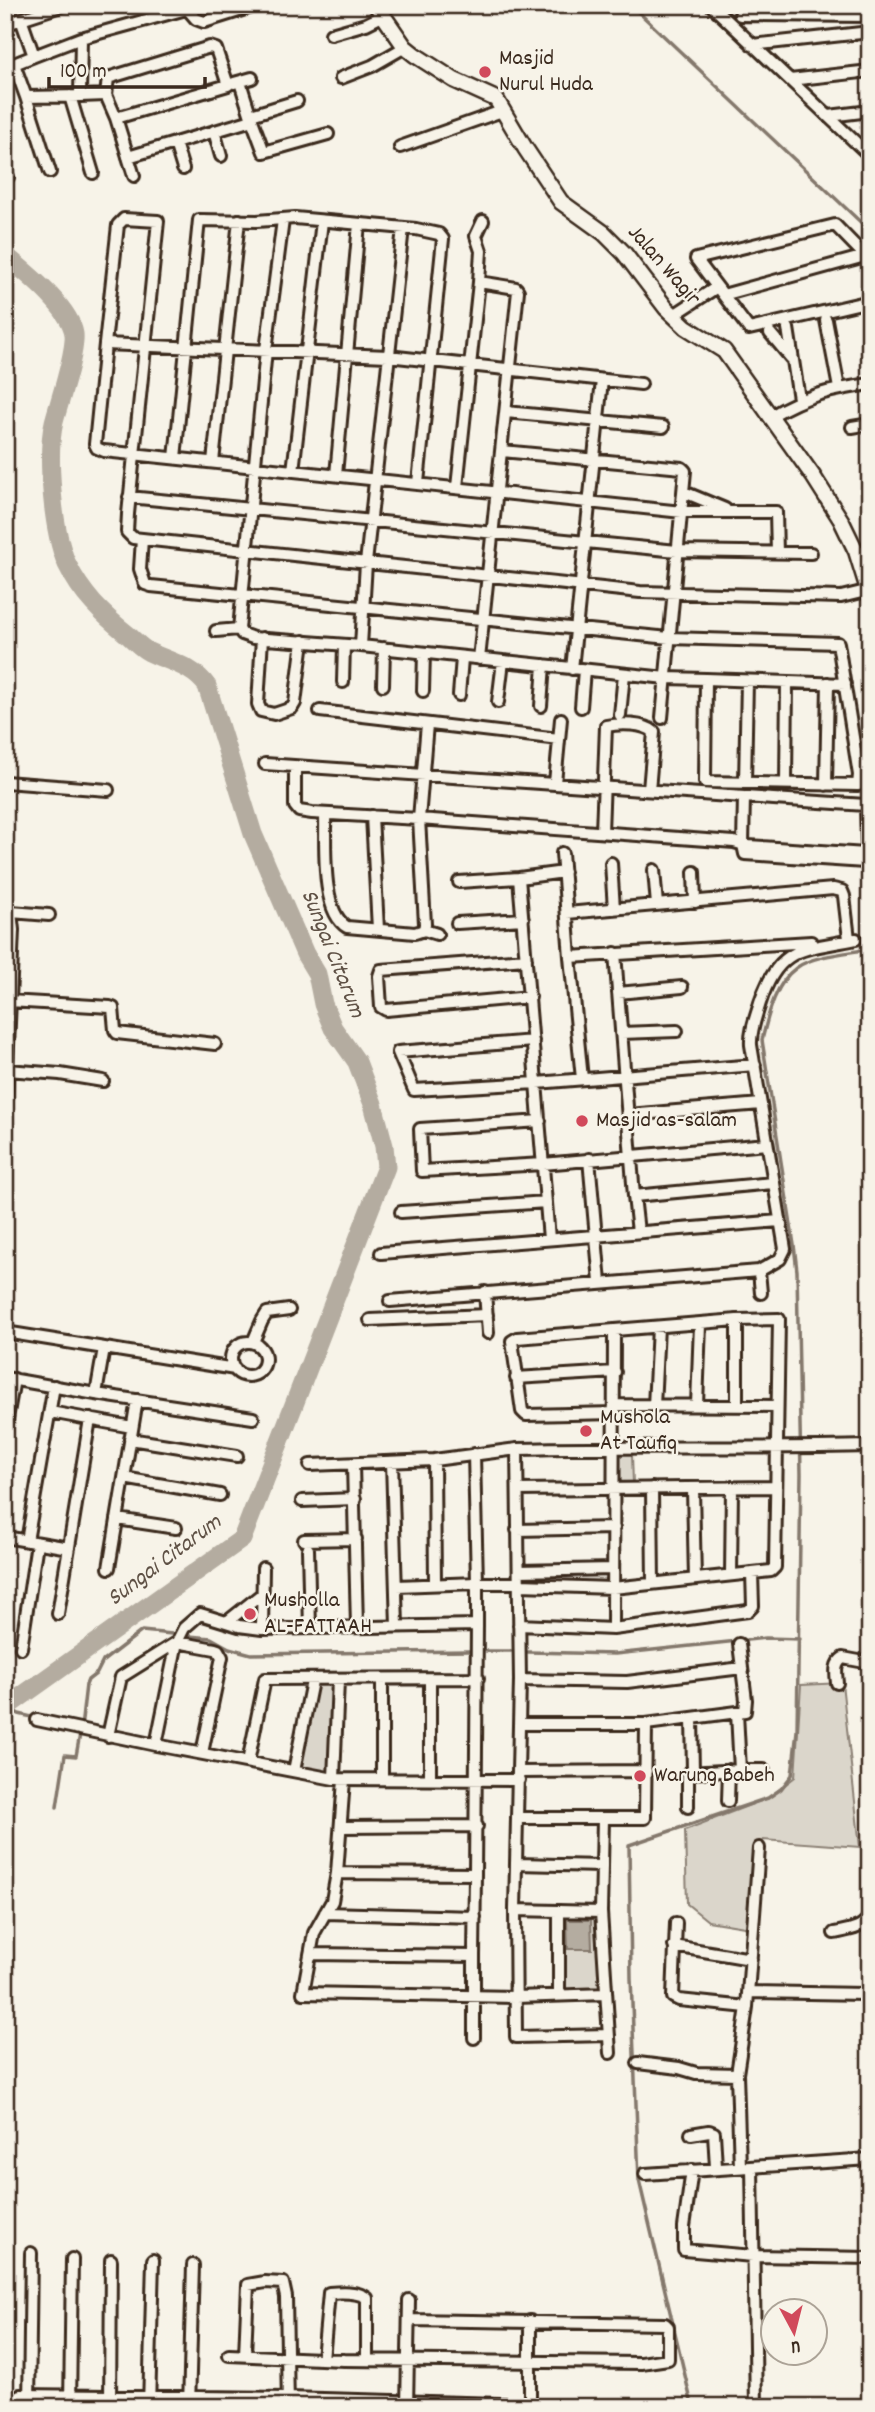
<svg xmlns="http://www.w3.org/2000/svg" width="875" height="2412" font-family="Dekko,sans-serif">
	<style>
		.green { fill: #dbd6cb; stroke: #8b8074; stroke-width: 2 }
		.water { fill: #b4aca0; stroke: #84786c; stroke-width: 2 }
		.lines { fill: none; stroke-linecap: round; stroke-linejoin: round }
		.stream { stroke: #84786c; stroke-width: 3.5 }
		.river { stroke: #b4aca0; stroke-width: 19 }
		.street-casing { stroke: #3b2a1e; stroke-width: 16 }
		.secondary-casing { stroke: #3b2a1e; stroke-width: 19 }
		.street { stroke: #f7f3e8; stroke-width: 10 }
		.secondary { stroke: #f7f3e8; stroke-width: 14 }
		.poi-dot { fill: #d1495b; stroke: #f7f3e8; stroke-width: 2.5 }
		.labels { text-anchor: middle; dominant-baseline: central; stroke-width: 5; stroke-linejoin: round; paint-order: stroke }
		.poi-label { font-size: 23px; fill: #3b2a1e; stroke: #f7f3e8; text-anchor: start }
		.street-label { font-size: 23px; fill: #3b2a1e; stroke: #f7f3e8 }
		.water-label { font-size: 24px; font-style: italic; fill: #5f5145; stroke: #f7f3e8 }
	</style>
	<rect width="100%" height="100%" fill="#f7f3e8"/>
	<filter id="ink" filterUnits="userSpaceOnUse"><feTurbulence type="fractalNoise" baseFrequency=".0143" numOctaves="2"/><feDisplacementMap in="SourceGraphic" scale="14" xChannelSelector="R" yChannelSelector="G"/><feConvolveMatrix kernelMatrix="1 2 1 2 8 2 1 2 1" color-interpolation-filters="sRGB"/></filter>
	<g filter="url(#ink)">
		<path class="green" d="M618,1454H632L633,1484L618,1485Z
			M613,1569V1588L520,1585L519,1571Z
			M338,1680L334,1779L294,1771L312,1681Z
			M842,1683L860,1847L763,1840L757,1929L708,1921L687,1904L685,1830L768,1798L795,1777L801,1685Z
			M562,1913L600,1914L602,1990L563,1992Z"/>
		<path class="water" d="M591,1920L592,1949H568L567,1920Z"/>
		<g class="lines">
			<path class="stream" d="M631,5L870,231
				M189,1636L211,1638L229,1648L251,1654L469,1651
				M486,1651H511
				M528,1652L615,1654L766,1638L800,1639
				M7,1707L19,1714L36,1718
				M81,1728L86,1685L88,1680L97,1673L103,1661L142,1631L172,1634
				M57,1807L65,1755L76,1756L80,1734
				M692,2405L639,2180L631,1978L629,1845L768,1798L781,1789L792,1775L797,1731L801,1474L797,1271L794,1245L762,1040C768,1016 775,983 796,968C813,955 849,953 870,949"/>
			<path class="river" d="M5,255C25,272 70,307 74,334C76,353 59,402 54,422C46,455 53,533 67,564C82,595 102,614 128,635C135,641 141,648 149,652C170,662 193,666 207,686L253,834L305,954L317,974L323,1004L333,1028L357,1062L373,1104L384,1146L386,1167L242,1539L5,1708"/>
			<g class="street-casing">
				<path id="street" d="M64,5L21,19L34,56L81,38L186,9
					M184,5L196,19L204,22L258,5
					M711,5L870,156
					M740,15L870,16
					M5,25L21,19
					M331,34L366,24L382,16
					M752,45L870,32
					M34,56L14,64L26,97L80,96L81,38
					M341,78L372,66L405,47
					M790,80L870,71
					M234,83L252,78
					M70,96L93,173
					M80,96L106,95L108,78L210,47L216,49L228,85L116,118L106,95
					M26,97L50,172
					M251,115L297,101
					M829,116L870,111
					M116,118L134,176
					M252,120L264,152L328,134
					M214,131L221,156
					M175,143L183,169
					M400,147L502,111
					M128,157L252,120L240,82
					M5,170L8,177
					M870,261L835,225L696,259L749,329L870,301
					M479,282L516,288L518,291L479,659
					M723,295L865,256
					M674,315L717,287
					M826,320L839,388
					M788,328L799,399
					M770,333L791,358
					M105,344L118,225L124,219L158,221L128,514L127,532L133,538L640,592L841,597L870,590
					M641,384L388,356L105,344L95,444L97,448L104,451L682,512H776L777,553
					M506,412L663,427
					M771,416C807,395 829,390 870,384
					M852,427L870,424
					M502,451L682,468L685,471L662,718
					M175,458L199,220L257,221L295,218L416,229L439,234L443,239L418,483
					M213,462L239,220
					M293,471L322,221
					M336,475L359,224
					M457,487L479,282L481,251L476,236L483,221
					M684,492L725,509
					M129,497L677,551L811,553
					M142,539L140,569L145,584L151,586L669,638L838,643L859,775L858,785L705,782L706,679L666,678L361,646L253,638L242,634L239,629L216,631
					M239,629L266,350L283,220
					M262,638L258,704L261,711L274,714L292,708L295,703L303,641
					M361,646L366,563L403,228
					M572,669L602,380
					M706,679L845,684
					M343,682L344,645
					M383,685L384,648
					M423,691L424,653
					M459,695L462,658
					M498,702L503,661
					M541,706L544,665
					M581,707L584,670
					M320,711L559,739
					M620,715L624,674
					M265,764L744,797
					M295,767V806L299,811L312,813L419,819L734,842L748,846L866,854L870,857
					M5,782L108,790
					M555,783L561,719
					M745,783L747,681
					M786,784L787,682
					M826,785L828,683
					M325,815C326,843 320,911 347,927L415,933L424,930L437,934
					M372,816L378,929
					M602,832L606,726C620,723 644,723 654,732L649,790
					M867,846L866,805L744,797L743,845L745,854L865,862L870,859
					M562,853L570,957L811,942
					M611,863L614,909
					M654,870L657,905
					M694,872L695,902
					M459,882L519,878
					M5,910L11,912L13,930L5,1116
					M11,912L49,915
					M567,913L833,889L842,891L844,896L849,939
					M457,923L523,919
					M424,930L425,924L419,819L427,724
					M615,953L634,1196
					M570,957L582,1079
					M526,959L381,970L379,976L381,1007L386,1010L530,997
					M618,993L682,987
					M9,1001L110,1007L113,1008L115,1030L117,1033L215,1044
					M621,1033L677,1031
					M533,1041L398,1052L414,1090L537,1083L755,1065
					M7,1070L60,1074L103,1081
					M628,1115L761,1104
					M540,1121L420,1129L422,1171L543,1164L767,1144
					M589,1159L600,1282
					M401,1212L546,1202
					M638,1232L634,1196L773,1183
					M549,1239L519,878L564,872
					M381,1253L780,1221
					M759,1271L761,1293
					M485,1292L488,1333
					M390,1301L759,1271L780,1259L785,1249L751,1045C750,1031 756,1017 760,1003C779,944 805,950 856,939
					M370,1320L487,1315
					M737,1320V1405
					M5,1332L235,1369
					M253,1342L262,1321L267,1313L289,1310
					M231 1359a17 17 0 1 1 34 0a17 17 0 1 1-34 0Z
					M104,1348L96,1394L253,1418
					M5,1378L96,1394
					M516,1378L615,1372
					M615,1405L776,1406
					M697,1405L700,1324
					M654,1406L658,1327
					M50,1412L132,1427
					M5,1430L14,1379
					M130,1439L237,1456
					M517,1449C635,1446 752,1449 870,1446
					M434,1460L435,1584
					M392,1462L397,1626
					M353,1464L357,1627
					M310,1465L434,1460L517,1449L520,1680L515,1910L601,1912L610,2053
					M124,1478L220,1495
					M652,1488L653,1583
					M693,1489L695,1579
					M518,1490L776,1487
					M302,1501L355,1499
					M117,1519L176,1528
					M517,1530L614,1528
					M5,1537L69,1548
					M304,1540L356,1539
					M27,1541L54,1386
					M308,1549L310,1628
					M109,1568L137,1400
					M519,1571L613,1569
					M731,1575L732,1487
					M520,1585L613,1588L771,1571L775,1567L779,1319L737,1320L517,1338L512,1341L522,1411L526,1415L615,1413
					M397,1586L477,1583L474,1454
					M58,1614L90,1419
					M228,1621L262,1594
					M519,1625L613,1629L748,1611L753,1606L752,1573
					M262,1629L263,1568
					M613,1629L614,1330
					M21,1648L37,1543
					M520,1680L627,1682L742,1668
					M837,1683C836,1673 834,1664 843,1658L870,1663
					M692,1718L693,1771
					M37,1720L156,1745
					M646,1724L745,1711L746,1700L739,1644
					M108,1736L121,1677L177,1642L215,1649L218,1650L222,1657L202,1753
					M248,1762L265,1679L478,1678
					M740,1770H764
					M294,1771L312,1681
					M519,1772L646,1771
					M334,1779L338,1680
					M382,1779V1680
					M430,1779V1679
					M344,1780L337,1873L475,1874L477,1625
					M519,1780L334,1779L156,1745L177,1642L184,1628L200,1614L239,1626L262,1629L477,1625V1583H520
					M728,1801L729,1770
					M688,1807V1773L740,1770L737,1713
					M519,1818H645L646,1724H519
					M341,1827L477,1826
					M517,1864L602,1866
					M337,1873L332,1901L314,1933L303,1993L516,1997L606,1994
					M870,1878V1902
					M515,1910L516,2037L609,2035
					M601,1912L603,1819
					M325,1913L475,1917
					M676,1923L673,1997L679,2000L747,2007L737,2074L740,2167
					M834,1933C848,1930 864,1929 870,1915
					M674,1946L751,1959
					M310,1954L474,1956V2038
					M474,1956L475,1874
					M748,1992L864,1994L870,1992
					M559,1995V1911
					M747,2007L759,1848
					M638,2063L679,2068L696,2073L737,2074
					M691,2134L709,2131L714,2133L716,2167
					M752,2167L756,2407
					M692,2170L684,2227V2250L753,2256L870,2258
					M645,2174L870,2159
					M229,2355L344,2360L641,2363L668,2359V2327L665,2324L409,2320
					M245,2355L248,2285L265,2282L283,2283L286,2297L288,2407
					M323,2359L329,2293C341,2292 357,2291 367,2298V2360
					M530,2403V2321
					M12,2407L14,2398L20,2395L288,2398L607,2407
					M29,2407L31,2253
					M70,2407L72,2259
					M110,2407L111,2260
					M149,2407L153,2260
					M189,2407L193,2265
					M407,2407L409,2300"/>
			</g>
			<g class="secondary-casing">
				<path id="secondary" d="M376,5L405,47L415,55L454,80L496,99L525,148L561,202L604,233L624,253L666,308L686,327L724,351L813,476L841,520L856,551L870,596"/>
			</g>
			<use href="#street" class="street"/>
			<use href="#secondary" class="secondary"/>
		</g>
	</g>
	<g class="poi-dot">
		<circle cx="485" cy="72" r="7"/>
		<circle cx="582" cy="1121" r="7"/>
		<circle cx="586" cy="1431" r="7"/>
		<circle cx="250" cy="1614" r="7"/>
		<circle cx="640" cy="1776" r="7"/>
	</g>
	<g class="labels">
		<g class="poi-label">
			<text x="499" y="59">Masjid<tspan x="499" dy="26">Nurul Huda</tspan></text>
			<text x="596" y="1121">Masjid as-salam</text>
			<text x="600" y="1418">Mushola<tspan x="600" dy="26">At Taufiq</tspan></text>
			<text x="264" y="1601">Musholla<tspan x="264" dy="26">AL-FATTAAH</tspan></text>
			<text x="654" y="1776">Warung Babeh</text>
		</g>
		<g class="street-label">
			<text transform="translate(663 266) rotate(49)">Jalan Wagir</text>
		</g>
		<g class="water-label">
			<text transform="translate(332 954) rotate(68)">Sungai Citarum</text>
			<text transform="translate(165 1561) rotate(-37)">Sungai Citarum</text>
		</g>
	</g>
	<rect width="875" height="2412" fill="none" stroke="#f7f3e8" stroke-width="28"/>
	<rect x="14" y="14" width="847" height="2384" fill="none" stroke="#3b2a1e" stroke-width="2.5" filter="url(#ink)"/>
	<g transform="translate(794 2332) rotate(173)"><circle r="33" fill="#f7f3e8" stroke="#aca397" stroke-width="2"/>
	<path d="M0-5L12 26L0 18L-12 26Z" fill="#d1495b"/>
	<text y="-10" font-size="19" font-weight="bold" text-anchor="middle" fill="#3b2a1e">U</text>
	</g>
	<path d="M49 77v10h156v-10" fill="none" stroke="#3b2a1e" stroke-width="3.5"/>
	<text x="60" y="77" font-size="21" fill="#3b2a1e" stroke="#f7f3e8" stroke-width="5" paint-order="stroke">100 m</text>
</svg>
